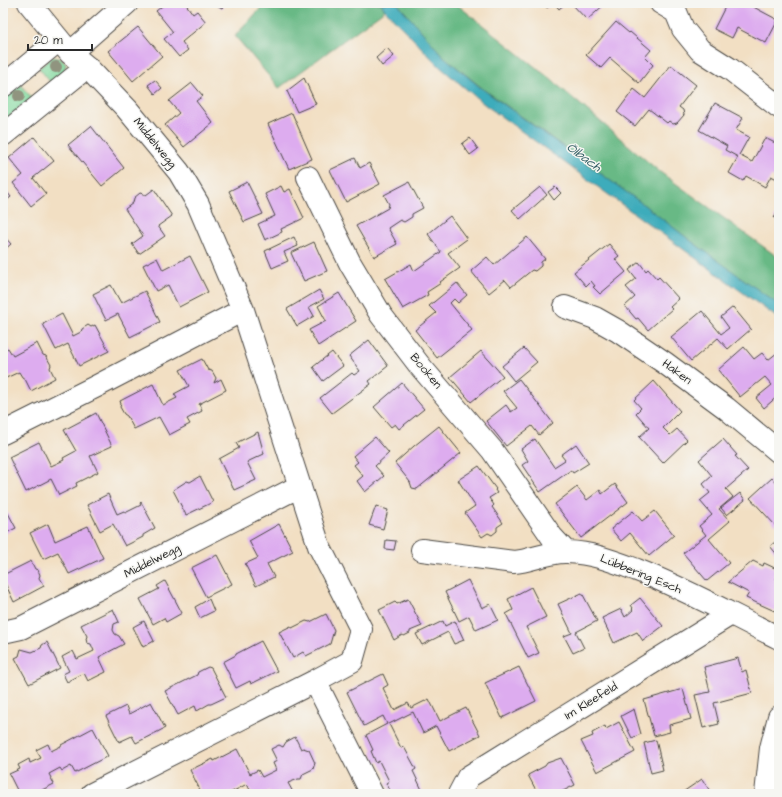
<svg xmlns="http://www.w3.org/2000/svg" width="782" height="797" font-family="'Architects Daughter',sans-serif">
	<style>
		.green { fill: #81d99e; stroke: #568264 }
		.forest { fill: #68b985; stroke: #4a7258 }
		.water { fill: #3eacbb; stroke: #346c73 }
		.building { fill: #ddacef }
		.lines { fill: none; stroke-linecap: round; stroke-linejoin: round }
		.street-casing { stroke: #494642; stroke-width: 24 }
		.street { stroke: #fff; stroke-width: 22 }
		.tree { fill: #90947f }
		.labels { text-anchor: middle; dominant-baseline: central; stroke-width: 3; stroke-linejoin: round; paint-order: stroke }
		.street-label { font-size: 12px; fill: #2b2b2b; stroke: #f6f6f2 }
		.water-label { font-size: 13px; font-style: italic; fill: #335f65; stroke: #f6f6f2 }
	</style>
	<rect width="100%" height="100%" fill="#f6f6f2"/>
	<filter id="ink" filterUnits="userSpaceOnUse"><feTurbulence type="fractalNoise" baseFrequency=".025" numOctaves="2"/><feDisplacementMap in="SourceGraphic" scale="8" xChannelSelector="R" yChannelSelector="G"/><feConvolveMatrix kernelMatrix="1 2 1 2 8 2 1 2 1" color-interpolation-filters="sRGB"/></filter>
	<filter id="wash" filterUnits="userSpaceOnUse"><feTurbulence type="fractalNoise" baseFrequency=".012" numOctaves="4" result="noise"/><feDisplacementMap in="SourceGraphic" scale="16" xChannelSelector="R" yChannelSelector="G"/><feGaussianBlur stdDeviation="0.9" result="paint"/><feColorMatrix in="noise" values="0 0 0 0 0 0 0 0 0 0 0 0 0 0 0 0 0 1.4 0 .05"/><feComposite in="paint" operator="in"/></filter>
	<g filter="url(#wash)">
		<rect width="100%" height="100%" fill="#f2dfc3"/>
		<path class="green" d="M53,57L61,59L66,64L64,71L51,83L39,68Z
			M20,84L32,98L3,122V98Z"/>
		<path class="forest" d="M262,3H381L385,10L279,88L235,36L260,9Z
			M397,3H455L548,77L660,172L779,258V305L695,244L640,202L482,88L442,55Z"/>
		<path class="water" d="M381,3H397L442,55L481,88L640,202L695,244L779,305V319L484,104L440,67L385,10Z"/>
		<g id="blocks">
			<path class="building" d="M166,3H185L193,14L197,11L206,22L182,42L188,50L179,57L164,39L173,32L156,11Z
				M213,3H225L222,8Z
				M543,3H553L547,8Z
				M554,3H566L559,9Z
				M571,3H606L587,20Z
				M727,3H746L778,20L766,43L737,28L732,38L714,29Z
				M616,22L629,33L630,32L651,50L645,57L653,65L639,83L610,58L601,68L586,55Z
				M138,27L162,56L133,81L108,51Z
				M387,48L394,56L382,66L376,58Z
				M671,65L696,85L679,107L683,110L684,115L677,123L673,124L669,121L667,123L649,109L635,126L617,112L634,89L645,98Z
				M304,78L316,104L297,112L287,91Z
				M155,80L162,88L155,94L148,85Z
				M192,83L203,96L196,101L213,123L184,147L165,125L179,113L169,101Z
				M715,103L743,118L736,130L749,137L739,155L752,162L765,138L779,145V180L771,176L765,187L746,176L743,181L729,173L738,157L725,150L727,146L699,130Z
				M292,113L312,159L289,169L268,124Z
				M91,126L124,168L102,186L68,145Z
				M34,137L54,161L33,178L46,194L31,206L13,183L23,175L9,158Z
				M470,138L478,149L470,155L462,144Z
				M355,158L360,168L369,163L380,184L346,202L330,170Z
				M247,182L263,214L244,222L229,191Z
				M409,182L423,208L412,214V217L404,222L400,220L388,228L397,244L374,257L356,226L388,208L389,204L384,195Z
				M281,186L284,192L290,189L304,218L281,229L282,232L265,240L258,224L275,216L265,194Z
				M3,187L11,197L3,203Z
				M540,187L547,195L520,219L512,210Z
				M555,187L561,193L554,200L548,192Z
				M154,189L172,216L158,226L165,236L139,254L132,244L143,236L125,209L133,203L134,198L140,193L146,195Z
				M779,210V221L774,218Z
				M450,216L467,239L448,253L460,268L440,282L441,283L427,292L428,295L403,309L385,279L411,264L414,271L441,252L428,234Z
				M3,235L11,244L3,251Z
				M294,237L298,246L284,252L288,261L272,268L265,251Z
				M527,237L545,259L541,262V266L535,271L532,270L511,287L505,280L489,293L471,271L487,257L494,265Z
				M314,242L327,271L304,281L291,253Z
				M609,244L619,256L615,259L626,272L600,294L593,287L595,286L591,281L586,286L574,272Z
				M190,256L208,292L179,307L168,285L156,291L143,265L157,258L163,270Z
				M639,262L646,271L648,269L657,279L659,277L679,299L670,307L672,309L648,330L638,318L636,319L625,306L635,297L626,287L636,279L629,270Z
				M457,283L467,295L458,303L454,299L450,303L472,330L437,358L415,330L436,313L429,306Z
				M111,285L121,303L145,291L160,322L130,337L118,314L106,320L93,294Z
				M319,290L324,299L309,307L314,316L297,326L287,309Z
				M339,293L356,321L318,346L309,330L326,321L318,306Z
				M733,307L751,329L728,349L718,338L691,361L671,337L702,311L721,334L729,328L721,317Z
				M62,314L73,336L81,332L82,329L88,325L91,327L95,325L109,351L79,366L68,344L56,350L43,324Z
				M369,340L388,366L369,381L371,384L332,413L320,398L352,373L354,375L360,371L349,356Z
				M37,343L43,355L46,356L51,365L50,368L55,378L31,391L25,379L22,377L19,372L6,378L3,372V351L8,348L13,356Z
				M744,347L754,359L762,353L768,360L778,352L779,353V395L764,408L756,398L772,385L765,377L740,397L718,370Z
				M524,348L537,362L514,381L502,366Z
				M481,351L503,376L471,402L450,377Z
				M332,352L343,366L323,381L313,367Z
				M202,359L208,370L212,371L216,378L214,383L221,379L226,390L199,404L202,411L187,419L190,424L169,435L159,417L134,429L127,416L124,414L120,407L121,404L120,401L153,384L163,405L177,398L174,394L189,386L180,370Z
				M519,379L553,423L539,435L532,426L506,446L486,421L506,405L511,412L517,408L503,391Z
				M654,381L680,411L663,428L670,435L677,429L687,440L663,463L639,437L649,428L636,413L641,408L634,400Z
				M402,383L424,409L399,429L395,424L391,427L374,407Z
				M96,413L112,446L90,456L98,472L76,483L77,486L59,495L51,479L26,492L9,457L39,442L51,466L64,460L63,458L76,451L64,430Z
				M439,426L461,453L417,489L412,488L410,482L395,463L414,446Z
				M258,432L264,454L247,462L256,480L234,490L219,459L239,448L236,443Z
				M375,437L389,453L375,466L384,476L365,492L357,481L363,476L354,465L358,462L353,456Z
				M535,439L554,467L565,460L561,455L576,444L589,463L573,473L571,470L540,492L522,465L528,461L521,449Z
				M723,439L737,455L735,456L748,470L726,489L733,497L719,509L730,521L709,539L729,563L707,581L683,553L706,535L699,526L712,515L700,501L710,493L703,484L712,476L699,460Z
				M479,466L496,489L495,490L497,493L489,498L494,505L492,507L503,523L497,527V531L492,535L488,533L482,537L465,513L475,506L458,480Z
				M200,476L213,502L186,515L173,490L187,481L190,482Z
				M772,478L779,486V522L775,525L750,498Z
				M615,484L628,502L581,538L555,504L577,487L587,500L600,490L602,494Z
				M740,493L745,500L727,515L721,508Z
				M108,494L117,514L124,511L125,513L141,505L140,503L141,502L155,528L143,535V537L125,546L113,524L100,531L87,505Z
				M376,506L388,510L383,529L369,525Z
				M633,511L642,521L655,511L674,535L649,556L630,533L621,541L611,529Z
				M8,513L16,528L4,534L3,531V516Z
				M48,524L55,541L88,526L103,558L69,574L58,552L43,559L30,533Z
				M279,524L293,551L267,564L274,577L256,586L245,564L258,558L249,541Z
				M779,539V557L770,546Z
				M386,540L396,541L394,550L385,549Z
				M217,555L232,584L206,597L191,568Z
				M31,561L35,569L38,570L40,575L39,578L44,586L14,602L3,579V575Z
				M753,561L763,566L764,563L779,570L776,579L779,581V613L746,598L749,593L728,582Z
				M468,580L482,608L490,604L498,620L476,630L469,616L459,621L445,592Z
				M165,581L182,613L166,622L164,618L153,624L140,599L159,589L157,586Z
				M531,587L546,617L526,627L539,653L528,658L506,614L513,610L508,599Z
				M582,593L597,621L576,632L584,648L573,653L564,636L572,633L558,604Z
				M640,598L663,626L643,641L637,632L614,643L602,618L621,609L625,617L633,610L632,609L633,608L631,605Z
				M209,599L214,611L200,618L195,607Z
				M408,599L422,626L410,631V633L404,636L402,635L394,640L379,610L395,602L397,604Z
				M113,609L119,622L114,624L113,630L115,634L119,636L124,644L99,657L106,672L88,681L84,673L67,682L63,674L69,671L62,657L73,651L77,659L94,651L91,644L87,643L86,639L87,636L81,625Z
				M326,614L334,630L330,644L306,656L303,652L293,658L279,632L291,626L292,628L306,621L310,622Z
				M144,621L154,641L143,647L133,627Z
				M443,621L445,626L455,621L464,640L454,644L448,632L422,645L416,634Z
				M261,641L277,671L251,684L250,681L236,688L223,662L236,655V654Z
				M47,642L60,668L29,684L15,658L19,656L21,649L32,652L41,648L42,645Z
				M738,658L742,672L746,670L752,693L714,703L719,724L703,728L695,695L710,692L704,667Z
				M208,667L211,668L226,697L211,704H209L197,711L195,706L178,715L165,691L197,675L198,672Z
				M519,667L536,701L502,718L485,683Z
				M383,674L388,685L383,688L394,710L408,703L411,708L429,699L440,721L466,708L480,735L449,751L436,726L423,733L413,712L389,724L401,748L404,747L416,769L413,771L424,794H396L395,793L392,794L386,783L389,781L379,761L376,763L371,751L373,750L366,735L387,724L383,716L364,726L347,692Z
				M683,689L691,719L669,725L670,732L654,736L644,700Z
				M151,702L165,728L136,743L132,736L119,742L106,716L126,706L129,714Z
				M634,709L641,734L632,738L621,716Z
				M619,722L635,752L597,772L581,741L593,736L592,733L605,726L606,729Z
				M93,728L108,756L75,773L71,766L62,771L60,768L49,774L54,784L34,794H19L9,774L20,769L18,765L29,759L30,763L41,758L36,750L48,744L51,751L61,746V745Z
				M295,737L301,749L303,748L309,750L315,763L313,769L303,774L301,779H298L288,783L294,794H270L269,791L264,794H252L247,784L228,794H202L190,770L213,759L214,761L237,749L250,774L258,770L262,777L276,770L273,763L277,761L271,749L279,745L283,747L286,742Z
				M656,740L663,770L651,773L644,743Z
				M561,758L575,785L557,794H538L528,775L545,766L547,763Z
				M702,779L712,794H680Z"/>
		</g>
	</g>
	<g filter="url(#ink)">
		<use href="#blocks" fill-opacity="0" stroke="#494642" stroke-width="1"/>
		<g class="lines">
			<g class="street-casing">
				<path id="street" d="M29,3L70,53L87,67L127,109L179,172L198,204L243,310L319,546L361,629L352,661L315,681L92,794
					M661,3L676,12L683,29L700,50L730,69L779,107
					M70,53L127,3
					M3,86L59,40
					M3,135L87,67
					M308,177L350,263L381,315L420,366L492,450L552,537L565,551
					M565,307L595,318L618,331L665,363L726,408L779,452
					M3,433L97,386L243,310
					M422,550L514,562C531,561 549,551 567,552C593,553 613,561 637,570C686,589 732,615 779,638
					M3,632L21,628L300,486
					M315,681L372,794
					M459,794L468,777L731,614
					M766,794L771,748L779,717"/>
			</g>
			<use href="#street" class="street"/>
		</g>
		<g class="tree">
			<circle cx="56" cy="67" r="6"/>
			<circle cx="19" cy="96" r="6"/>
		</g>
	</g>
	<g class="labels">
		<g class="street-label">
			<text transform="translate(155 143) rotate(51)">Middelwegg</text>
			<text transform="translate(426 371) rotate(50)">Booken</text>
			<text transform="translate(677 372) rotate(36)">Haken</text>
			<text transform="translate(152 561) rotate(-27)">Middelwegg</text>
			<text transform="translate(641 574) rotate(22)">Lübbering Esch</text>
			<text transform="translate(591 701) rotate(-32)">Im Kleefeld</text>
		</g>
		<g class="water-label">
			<text transform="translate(584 157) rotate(36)">Ölbach</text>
		</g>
	</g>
	<rect width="782" height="797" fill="none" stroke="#f6f6f2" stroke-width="16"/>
	<path d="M28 44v6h64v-6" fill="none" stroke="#2b2b2b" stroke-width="2"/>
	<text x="34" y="44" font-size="12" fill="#2b2b2b" stroke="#f6f6f2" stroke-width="3" paint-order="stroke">20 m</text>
</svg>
